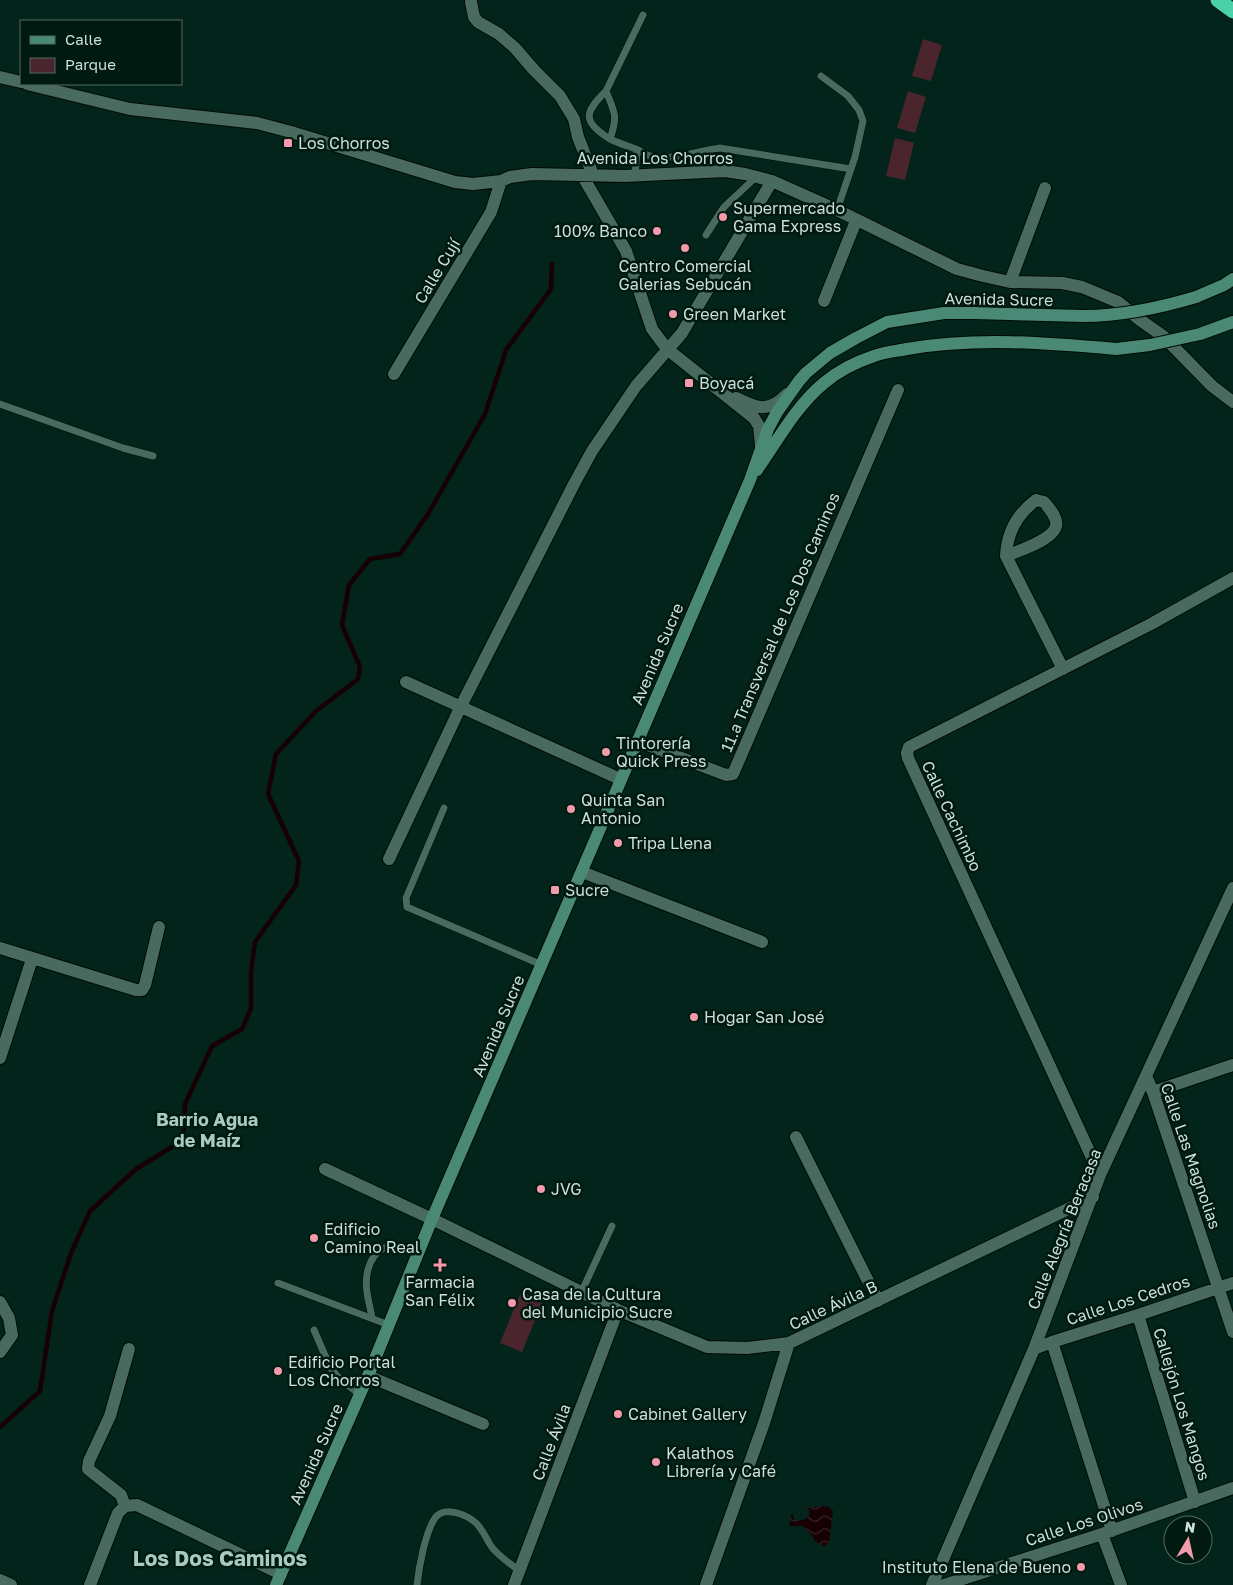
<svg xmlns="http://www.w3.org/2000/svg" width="1233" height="1585" font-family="'Golos Text',sans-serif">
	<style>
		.green { fill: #4a252d }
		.water { fill: url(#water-waves) }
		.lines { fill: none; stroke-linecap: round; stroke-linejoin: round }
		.stream { stroke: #170003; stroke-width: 4.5 }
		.service-casing { stroke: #000c06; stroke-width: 8 }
		.minor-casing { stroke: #000c06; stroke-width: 14 }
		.secondary-casing { stroke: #000c06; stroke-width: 14 }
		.motorway-casing { stroke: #000c06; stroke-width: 16 }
		.service { stroke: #496a5e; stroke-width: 7 }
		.minor { stroke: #496a5e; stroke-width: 12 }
		.secondary { stroke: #4a8975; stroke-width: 12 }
		.motorway { stroke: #4bd1aa; stroke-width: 15 }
		.secondary-bridge-casing { stroke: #000c06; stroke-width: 14; stroke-linecap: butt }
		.secondary-bridge { stroke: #4a8975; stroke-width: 12 }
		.poi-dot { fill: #f39aab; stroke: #001a12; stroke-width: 2 }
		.labels { text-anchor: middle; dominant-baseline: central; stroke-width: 5; stroke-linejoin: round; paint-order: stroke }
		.poi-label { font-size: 16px; fill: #cedfd8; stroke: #001a12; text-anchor: start }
		.street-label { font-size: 16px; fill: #cedfd8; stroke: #001a12 }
		.neighbourhood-label { font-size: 18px; font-weight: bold; fill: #a7cbbd; stroke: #001a12 }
		.district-label { font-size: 21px; font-weight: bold; fill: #a7cbbd; stroke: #001a12 }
	</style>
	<defs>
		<pattern id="water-waves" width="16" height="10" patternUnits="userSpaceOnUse" patternTransform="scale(1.25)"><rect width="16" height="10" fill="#170003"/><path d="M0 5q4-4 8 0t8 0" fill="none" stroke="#382527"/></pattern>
	</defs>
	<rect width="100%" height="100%" fill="#03241b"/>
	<path class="green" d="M923,39L942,45L931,81L912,76Z
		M908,91L926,97L915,133L897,128Z
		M895,138L914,143L905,180L886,176Z
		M521,1292L543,1301L522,1352L500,1343Z"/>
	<path class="water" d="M821,1506L829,1507L833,1511L829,1543L824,1546L815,1541L812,1536L803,1526H789L792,1513L795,1520H804L810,1514L808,1508Z"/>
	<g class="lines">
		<path class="stream" d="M0,1427L40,1391L52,1311L71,1253L90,1211L136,1169L183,1140L185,1104L212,1046L242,1029L251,1008V972L255,942L296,885L299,861L268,794L276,754L316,711L358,679L360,667L342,625L349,585L370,559L400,554L428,514L485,414L506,350L551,289L552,264"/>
		<g class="service-casing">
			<path id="service" d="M643,15L606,91C615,113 618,116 610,139C618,143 627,146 636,149C641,151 645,155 650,156C674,161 697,151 720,148L851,169
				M821,76L848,96L859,110L863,121L855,157L837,210
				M606,91C584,113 582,121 610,139
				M635,176L637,150
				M706,235L724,207L756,177
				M633,269L652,262
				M0,404L123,448L153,456
				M444,808L406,898L407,907L542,965
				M278,1283L389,1325
				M581,1293L612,1226
				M372,1318C371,1310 368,1301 367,1292C364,1273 371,1248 392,1246C401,1245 410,1249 419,1251
				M314,1330L330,1367L337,1376L360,1395
				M417,1585C419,1567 425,1533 435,1518C444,1505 467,1515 476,1523C483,1530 486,1538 491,1546C498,1556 510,1563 519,1571"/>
		</g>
		<g class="minor-casing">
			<path id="minor" d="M471,2L474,17L478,22L499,34L515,48L534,70L560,96L574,119L578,137L593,175
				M0,77L21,82
				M27,84L130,109L257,123L291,132L455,182L473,184L501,181L510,177L532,174L625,176L725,171L745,174L772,181L837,210L957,269L983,276L1010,282L1062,283L1082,287L1118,302L1140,320L1163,336L1212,386L1233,402
				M582,175L626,251L652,329L667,349L754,418L759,426L761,446
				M1010,282L1045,188
				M824,301L856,221
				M394,374L491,212L501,181
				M736,398C757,408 768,414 787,394
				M1006,556C1018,551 1053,540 1056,526C1058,518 1049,508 1044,502L1036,500C1017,514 1007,533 1006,556L1063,669
				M406,682L620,779
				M637,741L726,775L733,774L898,390
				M389,859L461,706L574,484L592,451L636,386L682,333L772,181
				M582,872L762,942
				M0,948L136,990H142L145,985L159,927
				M0,1058L32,959
				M1146,1076L1153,1092L1233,1332
				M1153,1092L1233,1065
				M796,1137L878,1301
				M325,1169L432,1219L618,1310L707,1347L747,1348L789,1343L1093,1197
				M1100,1175L908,758L907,753L909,747L1151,624L1233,578
				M0,1302L9,1318L12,1335L0,1352
				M1138,1315L1195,1502
				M1052,1342L1112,1531
				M1034,1349L1052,1342L1138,1315L1233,1283
				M368,1376L483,1424
				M125,1506L121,1495L88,1469L89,1461L110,1416L129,1349
				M125,1506L137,1505L281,1574
				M1102,1534L1121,1585
				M0,1580L11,1585
				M90,1585L118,1513L125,1506
				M514,1585L618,1310
				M706,1585L764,1423L789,1343
				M932,1585L1034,1349L1100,1175L1233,888
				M944,1585L1102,1534L1233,1488"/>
		</g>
		<g class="secondary-casing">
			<path id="secondary" d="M1196,297L1224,285L1233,279
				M1200,334L1233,322
				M757,470C778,440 796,406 824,383C838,371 856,362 874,356C884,352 897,351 907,349C976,337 1047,343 1116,349
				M276,1585L368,1376L432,1219L750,480L768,429L777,412L799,381L806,373L830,353L856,338L887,322L944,313H975L1084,316"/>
		</g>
		<g class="motorway-casing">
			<path id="motorway" d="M1218,0L1233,11"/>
		</g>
		<use href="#service" class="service"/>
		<use href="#minor" class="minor"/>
		<use href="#secondary" class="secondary"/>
		<use href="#motorway" class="motorway"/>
		<g class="secondary-bridge-casing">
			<path id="secondary-bridge" d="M1084,316C1123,316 1159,308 1196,297
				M1116,349L1150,345L1200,334"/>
		</g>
		<use href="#secondary-bridge" class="secondary-bridge"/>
	</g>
	<g class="poi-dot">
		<rect x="283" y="138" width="10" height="10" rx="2.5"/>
		<circle cx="723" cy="217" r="5"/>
		<circle cx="657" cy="231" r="5"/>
		<circle cx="685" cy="248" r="5"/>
		<circle cx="673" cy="314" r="5"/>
		<rect x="684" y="378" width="10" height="10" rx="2.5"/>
		<circle cx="606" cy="752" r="5"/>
		<circle cx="571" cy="809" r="5"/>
		<circle cx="618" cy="843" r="5"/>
		<rect x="550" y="885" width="10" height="10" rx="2.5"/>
		<circle cx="694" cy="1017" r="5"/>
		<circle cx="541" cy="1189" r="5"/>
		<circle cx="314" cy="1238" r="5"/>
		<path d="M437.5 1257.5h5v5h5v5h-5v5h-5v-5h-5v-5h5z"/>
		<circle cx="512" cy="1303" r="5"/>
		<circle cx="278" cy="1371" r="5"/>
		<circle cx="618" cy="1414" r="5"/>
		<circle cx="656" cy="1462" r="5"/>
		<circle cx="1081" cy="1567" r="5"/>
	</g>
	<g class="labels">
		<g class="poi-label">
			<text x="298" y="143">Los Chorros</text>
			<text x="733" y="208">Supermercado<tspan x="733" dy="18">Gama Express</tspan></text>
			<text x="647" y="231" text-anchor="end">100% Banco</text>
			<text x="685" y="266" text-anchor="middle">Centro Comercial<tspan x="685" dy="18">Galerias Sebucán</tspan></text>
			<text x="683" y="314">Green Market</text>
			<text x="699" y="383">Boyacá</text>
			<text x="616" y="743">Tintorería<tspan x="616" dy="18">Quick Press</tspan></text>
			<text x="581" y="800">Quinta San<tspan x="581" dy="18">Antonio</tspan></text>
			<text x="628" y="843">Tripa Llena</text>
			<text x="565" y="890">Sucre</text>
			<text x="704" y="1017">Hogar San José</text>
			<text x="551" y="1189">JVG</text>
			<text x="324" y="1229">Edificio<tspan x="324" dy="18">Camino Real</tspan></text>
			<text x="440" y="1282" text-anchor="middle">Farmacia<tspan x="440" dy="18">San Félix</tspan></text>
			<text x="522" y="1294">Casa de la Cultura<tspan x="522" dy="18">del Municipio Sucre</tspan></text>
			<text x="288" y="1362">Edificio Portal<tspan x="288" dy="18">Los Chorros</tspan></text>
			<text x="628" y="1414">Cabinet Gallery</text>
			<text x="666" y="1453">Kalathos<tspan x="666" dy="18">Librería y Café</tspan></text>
			<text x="1071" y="1567" text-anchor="end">Instituto Elena de Bueno</text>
		</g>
		<g class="street-label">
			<text x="655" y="158">Avenida Los Chorros</text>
			<text transform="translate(437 271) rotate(-59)">Calle Cují</text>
			<text transform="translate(999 299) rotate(1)">Avenida Sucre</text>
			<text transform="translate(780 622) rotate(-67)">11.ª Transversal de Los Dos Caminos</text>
			<text transform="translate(657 654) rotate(-67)">Avenida Sucre</text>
			<text transform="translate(952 816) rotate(65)">Calle Cachimbo</text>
			<text transform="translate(498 1026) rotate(-67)">Avenida Sucre</text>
			<text transform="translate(1191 1156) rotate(71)">Calle Las Magnolias</text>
			<text transform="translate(1064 1229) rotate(-68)">Calle Alegría Beracasa</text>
			<text transform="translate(1128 1300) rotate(-18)">Calle Los Cedros</text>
			<text transform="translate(833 1305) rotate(-25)">Calle Ávila B</text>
			<text transform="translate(1182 1404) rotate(73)">Callejón Los Mangos</text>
			<text transform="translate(551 1442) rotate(-69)">Calle Ávila</text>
			<text transform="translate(316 1454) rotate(-66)">Avenida Sucre</text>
			<text transform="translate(1084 1522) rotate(-18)">Calle Los Olivos</text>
		</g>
		<g class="neighbourhood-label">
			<text x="207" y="1119">Barrio Agua<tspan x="207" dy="21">de Maíz</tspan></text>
		</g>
		<g class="district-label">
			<text x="220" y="1558">Los Dos Caminos</text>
		</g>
	</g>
	<rect x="20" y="20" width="162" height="65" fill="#001a12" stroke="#526961"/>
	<rect x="30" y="36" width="25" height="8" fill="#4a8975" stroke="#526961"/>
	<text x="65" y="45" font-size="15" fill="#cedfd8">Calle</text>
	<rect x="30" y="58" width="25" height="15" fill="#4a252d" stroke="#526961"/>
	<text x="65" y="70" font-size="15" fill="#cedfd8">Parque</text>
	<g transform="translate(1188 1540) rotate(9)"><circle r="24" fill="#001a12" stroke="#526961"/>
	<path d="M0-4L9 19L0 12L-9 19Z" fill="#f39aab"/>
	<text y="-8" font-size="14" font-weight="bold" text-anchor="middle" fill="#cedfd8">N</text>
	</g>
</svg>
